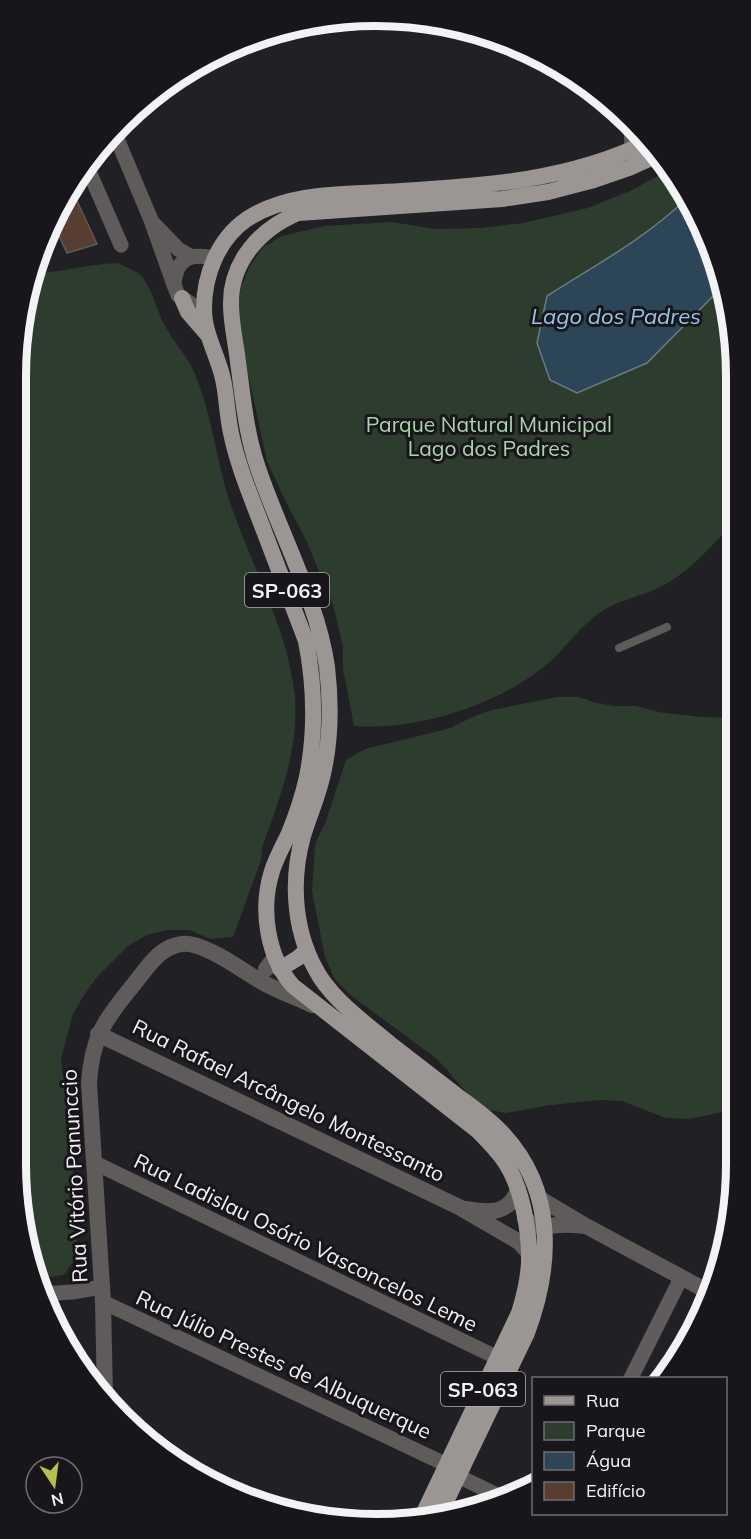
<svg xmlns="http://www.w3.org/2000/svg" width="751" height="1539" font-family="Mulish,sans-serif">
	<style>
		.green { fill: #2d3d2d }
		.water { fill: #2d4657; stroke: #687a86; stroke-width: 1.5 }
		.building { fill: #573e30; stroke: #5e5956; stroke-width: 1.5 }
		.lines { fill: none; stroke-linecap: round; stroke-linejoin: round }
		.service { stroke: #5e5b5a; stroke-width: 8 }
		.minor { stroke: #5e5b5a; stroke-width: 15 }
		.tertiary { stroke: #5e5b5a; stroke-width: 16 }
		.primary { stroke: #9b9694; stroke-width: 16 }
		.labels { text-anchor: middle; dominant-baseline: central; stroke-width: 6; stroke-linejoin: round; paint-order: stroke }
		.shield { fill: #18161a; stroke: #b1b0b3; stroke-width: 1.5 }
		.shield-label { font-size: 20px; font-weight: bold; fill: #f3f2f5 }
		.park-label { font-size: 21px; fill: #aad5ab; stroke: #18161a }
		.street-label { font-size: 21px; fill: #f3f2f5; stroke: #18161a }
		.water-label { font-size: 22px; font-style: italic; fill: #93c6e8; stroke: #18161a }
		.rim { fill: none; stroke: #f3f2f5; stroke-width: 8 }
	</style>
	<rect width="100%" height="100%" fill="#212024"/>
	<path class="green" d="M669,170L709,238L733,329V522C713,545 693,568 666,584C645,596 619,599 599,613C581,626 569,643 554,658C506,703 419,731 354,726L343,669V647L333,605L306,540L286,502L267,461L248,374L238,309L241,287L250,266L263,247L282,236L303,231L325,226L391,222L436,229L481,228L523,223L588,208L630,191Z
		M117,263C123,266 132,269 138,273C152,286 156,309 165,326C173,342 187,355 194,372C213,415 216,464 232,508C253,569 289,632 295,698C299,751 279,799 262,848L261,860L233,937L210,939L190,930H168L147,935L128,946L97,977L84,995L73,1014L61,1058L71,1143L77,1235L76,1257L64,1275L43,1278L34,1275L15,1163L16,352L37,273C64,272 90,264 117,263Z
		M557,697H579L596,703L614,706H636L658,712L701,717L734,718L735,1109L733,1110L689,1119L666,1118L622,1101L599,1100L551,1105L506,1113L484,1109L468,1094L437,1059L349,994L334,978L325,957L312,891L315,844L326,821L346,760L365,749L451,728L472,717L492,710Z"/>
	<path class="water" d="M686,199L709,238L722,287L647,363L577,393L550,380L537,343L547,296C594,266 646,238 686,199Z"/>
	<path class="building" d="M72,190L97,244L67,253L51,219Z"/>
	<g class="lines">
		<path class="service" d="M619,648L667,627"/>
		<path class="minor" d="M631,125L632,150
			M115,134L151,220L174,285L178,295L191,304
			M88,169L121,245
			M153,223L178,249L190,256
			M174,285C176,258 190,253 214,258
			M95,1163L498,1358
			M42,1294L72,1292L102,1287
			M103,1302L447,1465
			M631,1378L681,1278
			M458,1476L501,1497"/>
		<path class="tertiary" d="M266,969L273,960L274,956
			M98,1034L459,1207L519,1242L528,1252
			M539,1198L586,1226L707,1291
			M466,1209C489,1213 508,1215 518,1190
			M525,1219C539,1229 542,1226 559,1225C567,1224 576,1225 585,1226
			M105,1397L103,1302L89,1083C92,1039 103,1022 130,989C142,975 154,954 171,947C178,944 187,943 194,945C218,952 240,969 262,982C278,991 295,997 312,1005"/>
		<path class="primary" d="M182,298L188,312L207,334
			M280,969L298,958L307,950
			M439,1516L527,1333C552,1266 556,1192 504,1135C490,1119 472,1107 455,1094C433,1077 411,1060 389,1043C365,1023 338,1004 320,977C294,935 290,883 303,836C310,813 320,792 324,769C331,736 331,701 327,667C318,602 279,531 258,468C246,434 243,397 238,362C236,343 231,324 231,305C230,262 260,229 298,213L502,199L548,192L594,180L629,168L660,154
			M420,1521L519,1313C524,1297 528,1280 529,1263C530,1232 522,1185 503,1159C496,1149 487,1140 478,1131L293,986C267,957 260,909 272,871C276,858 283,846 289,833C296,816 303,795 307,777C316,731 315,687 306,641C292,604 278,568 264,531C252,499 238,467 231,433C227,415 227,397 223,379C218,356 204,334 204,309C204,275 218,239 247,219C292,190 350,195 401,191C486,186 570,180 648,142"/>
	</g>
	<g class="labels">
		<g class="shield">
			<rect x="245" y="573" width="84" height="34" rx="4.5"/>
			<rect x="441" y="1372" width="84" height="34" rx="4.5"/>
		</g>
		<g class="shield-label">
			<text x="287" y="590">SP-063</text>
			<text x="483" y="1389">SP-063</text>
		</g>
		<g class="park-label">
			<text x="489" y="424">Parque Natural Municipal<tspan x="489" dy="24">Lago dos Padres</tspan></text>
		</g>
		<g class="street-label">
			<text transform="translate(289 1100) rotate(26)">Rua Rafael Arcângelo Montessanto</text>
			<text transform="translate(74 1176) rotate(-93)">Rua Vitório Panunccio</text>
			<text transform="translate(306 1242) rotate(26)">Rua Ladislau Osório Vasconcelos Leme</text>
			<text transform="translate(284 1364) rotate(25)">Rua Júlio Prestes de Albuquerque</text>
		</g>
		<g class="water-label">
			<text x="616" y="316">Lago dos Padres</text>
		</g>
	</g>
	<path d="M0 0H751V1539H0ZM376 26H376A350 350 0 0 1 726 376V1164A350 350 0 0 1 376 1514H376A350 350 0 0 1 26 1164V376A350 350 0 0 1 376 26Z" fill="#18161a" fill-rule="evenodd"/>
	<path class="rim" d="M376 26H376A350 350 0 0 1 726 376V1164A350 350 0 0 1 376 1514H376A350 350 0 0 1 26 1164V376A350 350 0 0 1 376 26Z"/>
	<rect x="532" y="1377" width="195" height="138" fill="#18161a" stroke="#706e72" stroke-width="1.5"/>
	<rect x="544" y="1396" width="30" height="9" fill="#9b9694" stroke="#706e72" stroke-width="1.5"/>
	<text x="586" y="1407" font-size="18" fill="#f3f2f5">Rua</text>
	<rect x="544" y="1422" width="30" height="18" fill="#2d3d2d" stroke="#706e72" stroke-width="1.5"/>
	<text x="586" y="1437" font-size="18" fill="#f3f2f5">Parque</text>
	<rect x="544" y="1452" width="30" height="18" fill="#2d4657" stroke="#706e72" stroke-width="1.5"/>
	<text x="586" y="1467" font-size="18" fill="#f3f2f5">Água</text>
	<rect x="544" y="1482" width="30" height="18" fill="#573e30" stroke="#706e72" stroke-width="1.5"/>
	<text x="586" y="1497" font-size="18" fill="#f3f2f5">Edifício</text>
	<g transform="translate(54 1485) rotate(167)"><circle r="28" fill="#18161a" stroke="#706e72" stroke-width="1.5"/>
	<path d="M0-4.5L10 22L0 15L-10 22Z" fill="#b8c147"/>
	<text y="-9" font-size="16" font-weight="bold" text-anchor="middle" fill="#f3f2f5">N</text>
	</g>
</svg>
